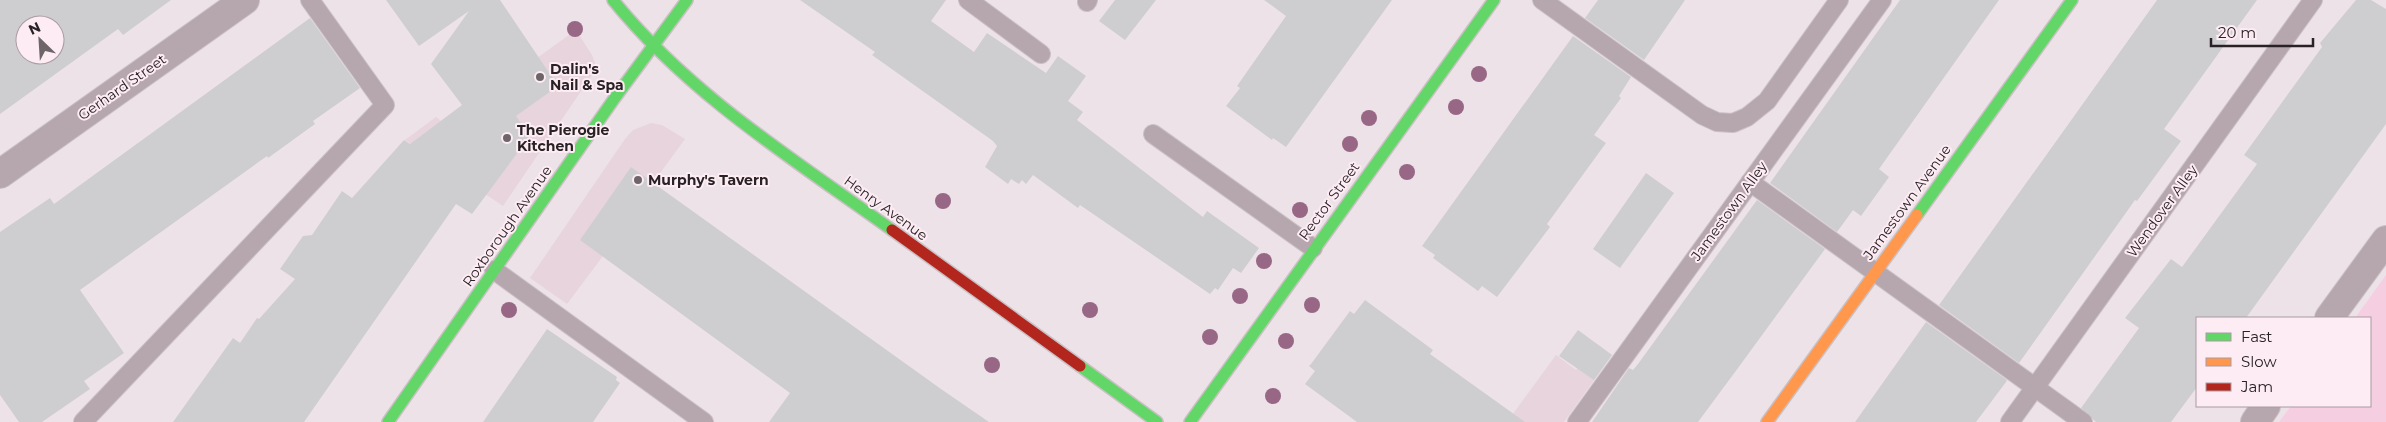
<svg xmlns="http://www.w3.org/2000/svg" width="2386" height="422" font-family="Montserrat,sans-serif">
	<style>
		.built { fill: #e8d4dc }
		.green { fill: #f6cee1 }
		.building { fill: #ceced0; fill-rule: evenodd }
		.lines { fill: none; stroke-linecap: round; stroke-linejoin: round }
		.lane-casing { stroke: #c9c0c4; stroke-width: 20 }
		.street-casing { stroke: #c9c0c4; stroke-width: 30 }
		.fast-casing { stroke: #c9c0c4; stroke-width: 14 }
		.slow-casing { stroke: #c9c0c4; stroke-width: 14 }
		.jam-casing { stroke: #c9c0c4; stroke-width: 14 }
		.lane { stroke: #b6a6ad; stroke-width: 18 }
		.street { stroke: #b6a6ad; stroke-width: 28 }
		.fast { stroke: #63d668; stroke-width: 11 }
		.slow { stroke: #ff974d; stroke-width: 11 }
		.jam { stroke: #b3261e; stroke-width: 11 }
		.tree { fill: #976785 }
		.poi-dot { fill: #6e6569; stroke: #fdecf3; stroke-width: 2 }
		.labels { text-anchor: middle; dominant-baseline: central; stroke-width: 4; stroke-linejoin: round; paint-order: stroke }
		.poi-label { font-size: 14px; font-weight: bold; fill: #292225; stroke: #fdecf3; text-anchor: start }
		.street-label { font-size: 14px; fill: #292225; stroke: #fdecf3 }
	</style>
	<rect width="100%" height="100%" fill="#ede2e7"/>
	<path class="built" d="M576,30L592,55L595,63L594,72L503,206L405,140L436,117L445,124Z
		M651,123L662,125L685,139L604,250L605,252L603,256L567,304L530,278L625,139L633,130Z
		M1596,343L1612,355L1564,422H1507L1556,355L1576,370Z"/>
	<path class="green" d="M2386,275V422H2279L2291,406H2370V318H2355Z"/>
	<path class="building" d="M0,0H171L123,35L118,29L0,114ZM25,25H55V55H25Z
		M386,0H500L558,86L516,116L530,136L472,214L456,204L304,422H173L233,338L240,343L257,318L259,319L295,279L280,269L303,236L312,235L342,191L352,198L404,140L410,144L462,105L431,64L469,11L419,46Z
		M800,0H946L931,21L974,52L987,33L1046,73L1058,56L1086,76L1068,101L1083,112L1077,120L1203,217L1207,211L1259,248L1241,273L1233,268L1218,290L1215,288L1210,294L1080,205L1078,208L1033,175L1026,184L1022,180L1019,184L1011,179L1008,184L985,167L997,146L993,141L872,55L875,52Z
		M1115,0H1156L1125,40L1099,21Z
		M1264,0H1392L1286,147L1273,138L1272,140L1226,106L1240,88L1237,86L1286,16Z
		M1598,0H1685L1644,60L1585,18Z
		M1900,0H1999L1879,169L1889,177L1861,216L1853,210L1837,232L1770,183Z
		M2157,0H2257L2164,129L2181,141L2137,201L2135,200L2019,363L1939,305Z
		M2356,0H2371L2386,9V124L2246,318H2197V387L2171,422H2096L2081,408L2139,328L2125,318L2171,259L2182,267L2257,164L2244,155L2322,47L2320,43Z
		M310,18L360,88L313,121L315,124L268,158L267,156L80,290L124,353L84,381L90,389L42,422H19L0,395V232L50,198L54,204Z
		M1573,36L1631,77L1619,96L1621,98L1594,135L1606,143L1547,224L1550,227L1497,297L1482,286L1478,291L1433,258L1435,255L1422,246Z
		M631,167L941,389L989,422H769L790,393L580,240Z
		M1646,173L1674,193L1620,268L1593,249Z
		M1757,200L1825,249L1738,368L1698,422H1592L1629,368L1633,370L1638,364Z
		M1365,300L1433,350L1430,354L1525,422H1357L1305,384L1315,371L1309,366L1311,364L1350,311L1354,314Z
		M1926,322L2007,380L2006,382L1976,422H1855Z
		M547,329L617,377L616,380L620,383L593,422H483Z
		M1578,330L1612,355L1594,380L1559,356Z"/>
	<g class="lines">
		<g class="lane-casing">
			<path id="lane" d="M968,0L1041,54
				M1542,0L1702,115L1717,122L1733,123L1747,117L1767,101L1839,0
				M1087,2L1088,0
				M1153,134L1313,248
				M1750,182L2083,422
				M494,270L704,422
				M83,422L385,105L310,0
				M1577,422L1882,0
				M2010,422L2313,0"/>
		</g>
		<g class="street-casing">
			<path id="street" d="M0,174L245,0
				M2329,318L2386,240
				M2255,422L2266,406"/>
		</g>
		<g class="fast-casing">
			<path id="fast" d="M613,0C690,95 793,159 892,230
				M1917,215L2072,0
				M1080,366L1157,422
				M388,422L614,99L687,0
				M1190,422L1494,0"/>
		</g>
		<g class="slow-casing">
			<path id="slow" d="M1767,422L1917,215"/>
		</g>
		<g class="jam-casing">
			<path id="jam" d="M892,230L1080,366"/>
		</g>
		<use href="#lane" class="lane"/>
		<use href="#street" class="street"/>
		<use href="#fast" class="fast"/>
		<use href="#slow" class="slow"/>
		<use href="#jam" class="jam"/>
	</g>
	<g class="tree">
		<circle cx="575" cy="29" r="8"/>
		<circle cx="1479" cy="74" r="8"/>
		<circle cx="1456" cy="107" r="8"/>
		<circle cx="1369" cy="118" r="8"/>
		<circle cx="1350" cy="144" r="8"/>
		<circle cx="1407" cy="172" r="8"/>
		<circle cx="943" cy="201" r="8"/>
		<circle cx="1300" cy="210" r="8"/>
		<circle cx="1264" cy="261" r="8"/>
		<circle cx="1240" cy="296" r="8"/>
		<circle cx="1312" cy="305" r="8"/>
		<circle cx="509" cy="310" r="8"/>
		<circle cx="1090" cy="310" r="8"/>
		<circle cx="1210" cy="337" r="8"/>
		<circle cx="1286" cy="341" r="8"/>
		<circle cx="992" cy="365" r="8"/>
		<circle cx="1273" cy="396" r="8"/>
	</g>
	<g class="poi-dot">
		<circle cx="540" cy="77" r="5"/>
		<circle cx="507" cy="138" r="5"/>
		<circle cx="638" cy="180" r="5"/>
	</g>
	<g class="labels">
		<g class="poi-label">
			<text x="550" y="69">Dalin's<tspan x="550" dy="16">Nail &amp; Spa</tspan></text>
			<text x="517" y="130">The Pierogie<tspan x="517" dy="16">Kitchen</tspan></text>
			<text x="648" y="180">Murphy's Tavern</text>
		</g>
		<g class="street-label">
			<text transform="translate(122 87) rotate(-35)">Gerhard Street</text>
			<text transform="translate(1329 201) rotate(-54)">Rector Street</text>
			<text transform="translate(1907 202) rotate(-54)">Jamestown Avenue</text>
			<text transform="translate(886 208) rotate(36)">Henry Avenue</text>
			<text transform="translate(1729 211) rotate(-54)">Jamestown Alley</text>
			<text transform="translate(2162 211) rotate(-54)">Wendover Alley</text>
			<text transform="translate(507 226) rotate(-55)">Roxborough Avenue</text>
		</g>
	</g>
	<rect x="2196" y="317" width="175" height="90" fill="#fdecf3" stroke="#a89ba1"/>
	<rect x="2206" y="333" width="25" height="8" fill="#63d668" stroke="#a89ba1"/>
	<text x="2241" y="342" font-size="15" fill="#292225">Fast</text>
	<rect x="2206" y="358" width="25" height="8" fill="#ff974d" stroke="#a89ba1"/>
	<text x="2241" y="367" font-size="15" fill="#292225">Slow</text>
	<rect x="2206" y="383" width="25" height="8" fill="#b3261e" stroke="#a89ba1"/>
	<text x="2241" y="392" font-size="15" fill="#292225">Jam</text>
	<g transform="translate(40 40) rotate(335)"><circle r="24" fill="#fdecf3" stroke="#a89ba1"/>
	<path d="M0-4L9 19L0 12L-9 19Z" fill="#6e6569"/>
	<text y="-8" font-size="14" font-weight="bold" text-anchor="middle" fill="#292225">N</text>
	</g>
	<path d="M2211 38v8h102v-8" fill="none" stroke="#292225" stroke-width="2.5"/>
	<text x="2218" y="38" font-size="15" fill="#292225" stroke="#fdecf3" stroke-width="4" paint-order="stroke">20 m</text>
</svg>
